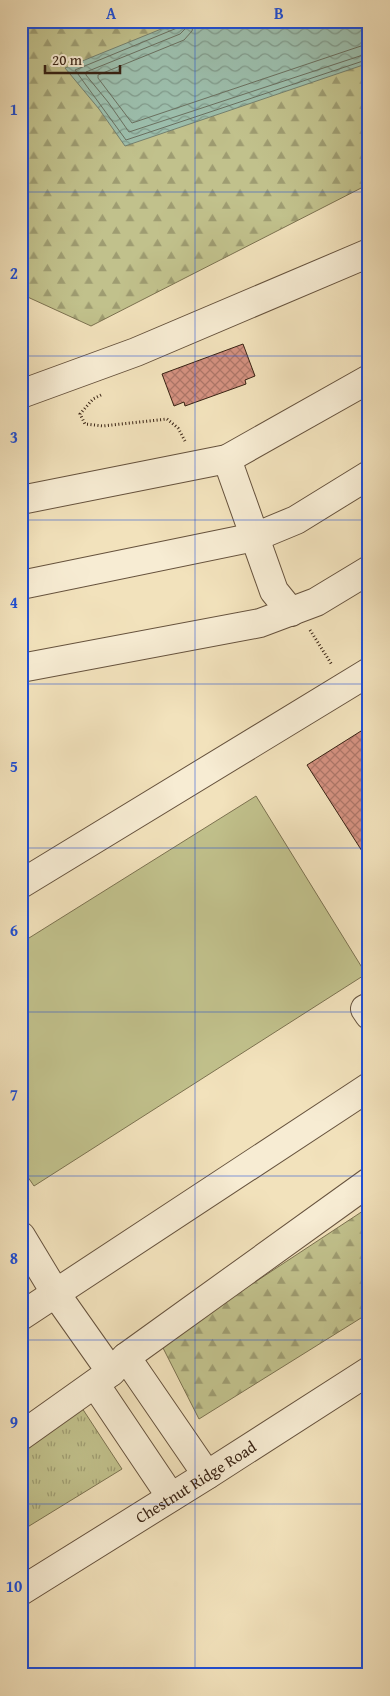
<svg xmlns="http://www.w3.org/2000/svg" width="390" height="1696" font-family="'Gentium Book Plus',serif">
	<style>
		.grass { fill: url(#grass-tufts); stroke: #7c7250 }
		.forest { fill: url(#forest-firs); stroke: #7c7250 }
		.park { fill: #c1c18c; stroke: #7c7250 }
		.water { fill: url(#water-waves); stroke: #74806f }
		.lines { fill: none; stroke-linecap: round; stroke-linejoin: round }
		.shore { stroke: #6a7060; stroke-width: 1 }
		.building { fill: url(#building-cross-hatch); stroke: #382213 }
		.minor-casing { stroke: #66523d; stroke-width: 30 }
		.path { stroke: #382213; stroke-width: 3; stroke-dasharray: 1 2.5; stroke-linecap: butt }
		.minor { stroke: #f7ecd3; stroke-width: 28 }
		.grid { fill: none; stroke: #1d4ed8; stroke-width: 1; stroke-opacity: 0.55 }
		.labels { text-anchor: middle; dominant-baseline: central; stroke-width: 5; stroke-linejoin: round; paint-order: stroke }
		.street-label { font-size: 16px; fill: #382213; stroke: #f7ecd3 }
		.neatline { fill: none; stroke: #1d4ed8; stroke-width: 2 }
		.grid-label { font-size: 16px; text-anchor: middle; font-weight: bold; fill: #1d4ed8 }
	</style>
	<defs>
		<pattern id="grass-tufts" width="24" height="20" patternUnits="userSpaceOnUse" patternTransform="scale(1.25)"><rect width="24" height="20" fill="#c1c18c"/><path d="M3 7l-1-3M5 7V3M7 7l1-3M15 17l-1-3M17 17v-4M19 17l1-3" fill="none" stroke="#9e9c71"/></pattern>
		<pattern id="forest-firs" width="22" height="20" patternUnits="userSpaceOnUse" patternTransform="scale(1.25)"><rect width="22" height="20" fill="#c1c18c"/><path d="M5 1l3.5 6h-7zM16 11l3.5 6h-7z" fill="#9e9c71"/></pattern>
		<pattern id="water-waves" width="16" height="10" patternUnits="userSpaceOnUse" patternTransform="scale(1.25)"><rect width="16" height="10" fill="#9cbeac"/><path d="M0 5q4-4 8 0t8 0" fill="none" stroke="#809a8b"/></pattern>
		<pattern id="building-cross-hatch" width="8" height="8" patternUnits="userSpaceOnUse" patternTransform="scale(1.25)"><rect width="8" height="8" fill="#d49180"/><path d="M0 0l8 8M0 8l8-8" fill="none" stroke="#ad7668"/></pattern>
	</defs>
	<rect width="100%" height="100%" fill="#f2e2bc"/>
	<filter id="stains"><feTurbulence type="fractalNoise" baseFrequency=".004" numOctaves="4"/><feColorMatrix values="0 0 0 0 .2 0 0 0 0 .09 0 0 0 0 .02 0 0 0 .5 -.17"/></filter>
	<radialGradient id="worn" r=".72"><stop offset=".6" stop-color="#630" stop-opacity="0"/><stop offset="1" stop-color="#630" stop-opacity=".3"/></radialGradient>
	<path class="grass" d="M80,1405L122,1469L21,1531V1445Z"/>
	<path class="forest" d="M21,21H369V184L91,326L21,294Z
		M369,1207V1313L199,1419L161,1344Z"/>
	<path class="park" d="M256,796L366,974L34,1186L21,1167V943Z"/>
	<path class="water" d="M181,21H369V63L125,146L99,109L65,68Z"/>
	<g class="lines">
		<path class="shore" d="M180,21V25L177,28L75,70L126,140L369,59
			M187,21L185,29L180,34L86,72V75L108,102L129,132L369,53
			M194,21L192,31L184,40L98,75V78L132,123L361,46L369,45"/>
	</g>
	<path class="building" d="M243,344L255,376L245,380L246,384L185,406L184,402L174,406L162,374Z
		M369,726V862L307,765Z"/>
	<g class="lines">
		<g class="minor-casing">
			<g id="minor">
				<path d="M21,394L136,352L369,253"/>
				<path d="M227,459L274,591L291,612"/>
				<path d="M21,500L227,459L369,379"/>
				<path d="M21,585L255,537L296,520L369,475"/>
				<path d="M21,668L260,623L316,602L369,570"/>
				<path d="M21,884L369,672"/>
				<path d="M369,1007L365,1009L369,1015"/>
				<path d="M21,1236L56,1294L111,1372"/>
				<path d="M21,1316L369,1087"/>
				<path d="M126,1357L207,1475"/>
				<path d="M95,1384L171,1497"/>
				<path d="M21,1436L111,1372L126,1357L369,1182"/>
				<path id="s1" d="M21,1591L207,1475L369,1371"/>
			</g>
		</g>
		<path class="path" d="M101,395L93,399L80,414L85,424L103,426L167,419L178,428L185,441
			M310,630L332,665"/>
		<use href="#minor" class="minor"/>
	</g>
	<path class="grid" d="M195,21V1675M21,192H369M21,356H369M21,520H369M21,684H369M21,848H369M21,1012H369M21,1176H369M21,1340H369M21,1504H369"/>
	<g class="labels">
		<g class="street-label">
			<text stroke="none"><textPath href="#s1" startOffset="206">Chestnut Ridge Road</textPath></text>
		</g>
	</g>
	<rect width="390" height="1696" fill="none" stroke="#f2e2bc" stroke-width="55"/>
	<path d="M45 65v8h75v-8" fill="none" stroke="#382213" stroke-width="2.5"/>
	<text x="52" y="65" font-size="15" fill="#382213" stroke="#f7ecd3" stroke-width="4" paint-order="stroke">20 m</text>
	<rect x="28" y="28" width="334" height="1640" class="neatline"/>
	<g class="grid-label">
		<text x="111" y="19">A</text>
		<text x="279" y="19">B</text>
		<text x="14" y="115">1</text>
		<text x="14" y="279">2</text>
		<text x="14" y="443">3</text>
		<text x="14" y="608">4</text>
		<text x="14" y="772">5</text>
		<text x="14" y="936">6</text>
		<text x="14" y="1100">7</text>
		<text x="14" y="1264">8</text>
		<text x="14" y="1428">9</text>
		<text x="14" y="1592">10</text>
	</g>
	<rect width="100%" height="100%" filter="url(#stains)"/>
	<rect width="100%" height="100%" fill="url(#worn)"/>
</svg>
